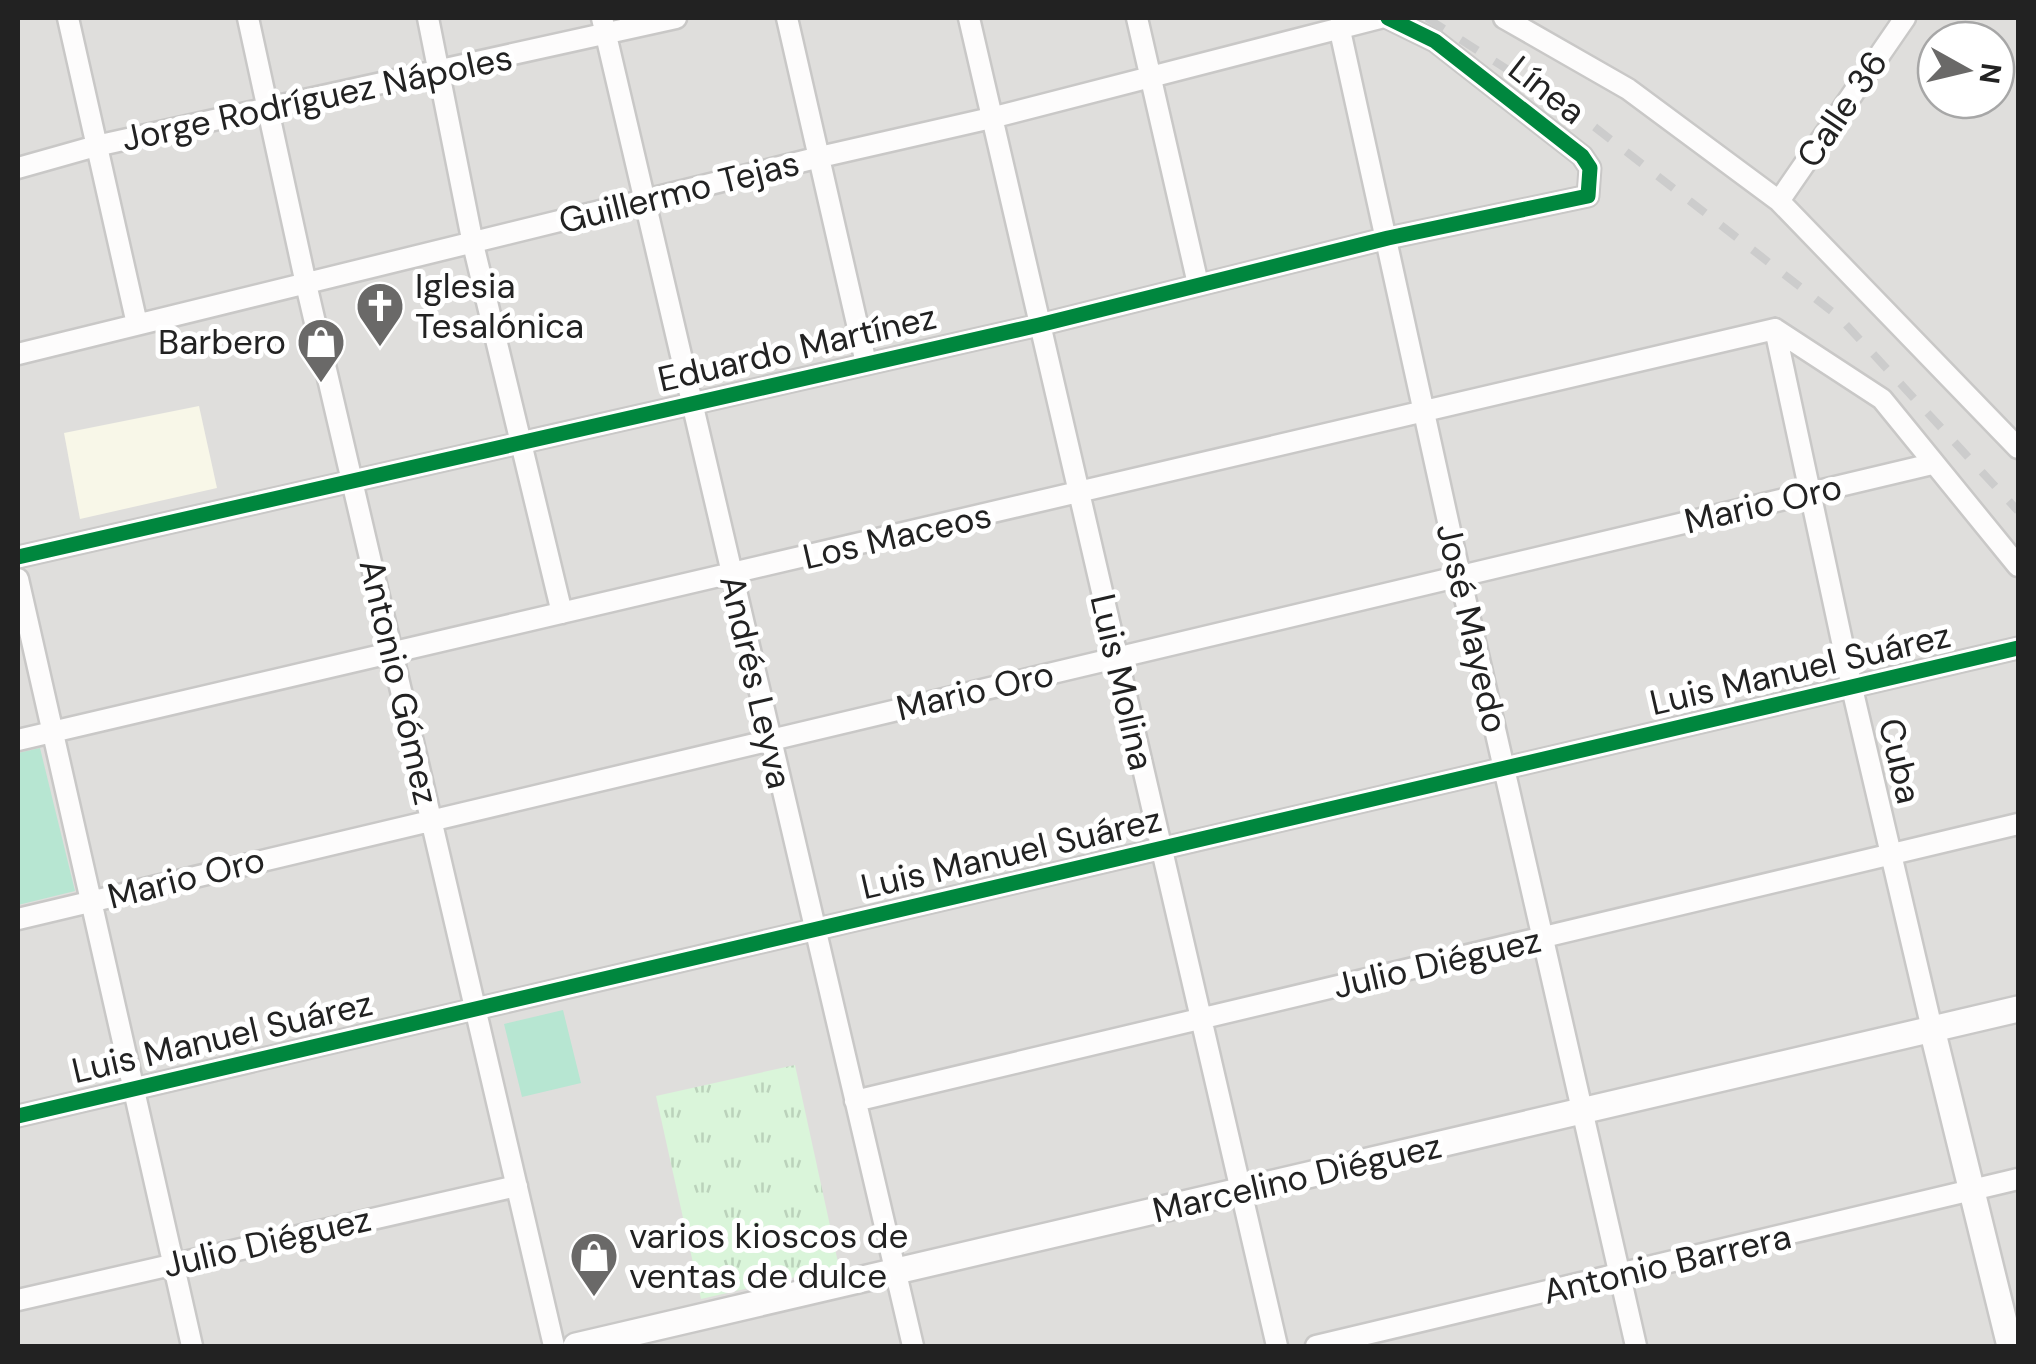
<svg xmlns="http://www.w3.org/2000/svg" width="2036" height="1364" font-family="'DM Sans',sans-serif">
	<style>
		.residential { fill: #dfdedc; fill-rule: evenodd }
		.education { fill: #f8f7e8 }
		.park { fill: url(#park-tufts) }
		.pitch { fill: #b7e6d2 }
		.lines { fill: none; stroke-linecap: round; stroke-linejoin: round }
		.minor-casing { stroke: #c9c8c7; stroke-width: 25 }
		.tertiary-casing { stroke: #c9c8c7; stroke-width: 30 }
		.minor { stroke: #fdfcfc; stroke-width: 20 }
		.tertiary { stroke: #fdfcfc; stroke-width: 25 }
		.rail { stroke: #ccc; stroke-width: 8; stroke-dasharray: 20 20; stroke-linecap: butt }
		.cycleway-casing { stroke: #fff; stroke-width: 21 }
		.cycleway { stroke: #00873e; stroke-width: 15 }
		.labels { text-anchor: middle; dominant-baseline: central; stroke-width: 10; stroke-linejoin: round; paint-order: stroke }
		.street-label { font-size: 35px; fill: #222; stroke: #fff }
		.poi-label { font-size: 35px; fill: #222; stroke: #fff; text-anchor: start }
	</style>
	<defs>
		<pattern id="park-tufts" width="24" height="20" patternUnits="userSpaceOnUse" patternTransform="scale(2.5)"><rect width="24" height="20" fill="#daf5da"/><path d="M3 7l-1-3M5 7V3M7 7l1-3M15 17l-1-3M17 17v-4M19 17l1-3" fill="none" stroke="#bbd2bb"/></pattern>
	</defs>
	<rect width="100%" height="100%" fill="#f0eeeb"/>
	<path class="residential" d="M18,18H2018V1346H18ZM1936,40H1996V100H1936Z"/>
	<path class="education" d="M199,406L217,488L80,519L64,433Z"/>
	<path class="park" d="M795,1065L839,1267L701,1299L656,1096Z"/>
	<path class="pitch" d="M40,748L75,891L18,905V753Z
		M563,1010L581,1083L522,1097L504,1024Z"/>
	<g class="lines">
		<g class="minor-casing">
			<path id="minor" d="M68,18L137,324
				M248,18L306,284L554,1346
				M428,18L473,244L562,613
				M602,18L913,1346
				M787,18L866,363
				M969,18L1277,1346
				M1137,18L1198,284
				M1504,18L1628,89L1779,201L2018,448
				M1339,26L1460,576L1636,1346
				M18,168L96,146L676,18
				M1779,201L1905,18
				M1775,329L1852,688L1932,1029
				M1775,329L1882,399L2018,566
				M18,354L820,157L991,118L1380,18
				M18,557L1039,325L1388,238L1588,196L1590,168L1582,156L1435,41L1388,18
				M18,579L192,1346
				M18,740L1775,329
				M18,919L1932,464
				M855,1101L2018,824
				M18,1116L2018,648
				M18,1300L517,1186
				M1316,1346L2018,1179"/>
		</g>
		<g class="tertiary-casing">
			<path id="tertiary" d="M1932,1029L2010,1346
				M576,1346L2018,1009"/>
		</g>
		<use href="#minor" class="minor"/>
		<use href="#tertiary" class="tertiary"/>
		<path class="rail" d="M1427,18L1583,118L1839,317L2018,511"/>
		<g class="cycleway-casing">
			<path id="cycleway" d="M18,557L1039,325L1388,238L1588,196L1590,168L1582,156L1435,41L1388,18
				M18,1116L2018,648"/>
		</g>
		<use href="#cycleway" class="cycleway"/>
	</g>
	<defs>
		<g id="church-pin" transform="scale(2.5)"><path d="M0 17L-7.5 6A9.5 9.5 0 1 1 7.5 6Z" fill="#6a6968" stroke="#fff"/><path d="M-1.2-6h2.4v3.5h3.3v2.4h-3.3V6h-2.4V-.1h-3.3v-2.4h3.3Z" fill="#fff"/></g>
		<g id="shop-pin" transform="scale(2.5)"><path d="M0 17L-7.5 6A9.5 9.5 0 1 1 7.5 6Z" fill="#6a6968" stroke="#fff"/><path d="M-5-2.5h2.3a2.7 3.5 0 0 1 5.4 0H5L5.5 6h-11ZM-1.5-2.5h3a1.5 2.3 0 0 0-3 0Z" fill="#fff"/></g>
	</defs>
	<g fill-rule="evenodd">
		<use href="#church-pin" x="380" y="306"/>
		<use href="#shop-pin" x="321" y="342"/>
		<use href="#shop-pin" x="594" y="1256"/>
	</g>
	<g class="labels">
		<g class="street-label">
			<text transform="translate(1547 90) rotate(38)">Línea</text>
			<text transform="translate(317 98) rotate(-12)">Jorge Rodríguez Nápoles</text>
			<text transform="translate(1842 109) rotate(-56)">Calle 36</text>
			<text transform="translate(679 192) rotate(-14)">Guillermo Tejas</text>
			<text transform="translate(797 348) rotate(-13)">Eduardo Martínez</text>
			<text transform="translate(1763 504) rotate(-13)">Mario Oro</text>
			<text transform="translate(897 536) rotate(-13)">Los Maceos</text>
			<text transform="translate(1472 628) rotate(77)">José Mayedo</text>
			<text transform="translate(1800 669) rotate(-13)">Luis Manuel Suárez</text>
			<text transform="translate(399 682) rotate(77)">Antonio Gómez</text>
			<text transform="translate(756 682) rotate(77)">Andrés Leyva</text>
			<text transform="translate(1122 682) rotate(77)">Luis Molina</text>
			<text transform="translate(975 691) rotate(-13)">Mario Oro</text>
			<text transform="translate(1900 761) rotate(77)">Cuba</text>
			<text transform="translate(1011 853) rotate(-13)">Luis Manuel Suárez</text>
			<text transform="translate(186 878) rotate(-14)">Mario Oro</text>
			<text transform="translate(1437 963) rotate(-13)">Julio Diéguez</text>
			<text transform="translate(222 1037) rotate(-13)">Luis Manuel Suárez</text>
			<text transform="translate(1297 1178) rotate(-13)">Marcelino Diéguez</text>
			<text transform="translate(267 1242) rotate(-13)">Julio Diéguez</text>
			<text transform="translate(1667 1264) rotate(-13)">Antonio Barrera</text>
		</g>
		<g class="poi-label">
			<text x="415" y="286">Iglesia<tspan x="415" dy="40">Tesalónica</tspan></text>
			<text x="286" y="342" text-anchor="end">Barbero</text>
			<text x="629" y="1236">varios kioscos de<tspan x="629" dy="40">ventas de dulce</tspan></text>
		</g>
	</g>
	<rect width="2036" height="1364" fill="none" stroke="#222222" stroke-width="40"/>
	<g transform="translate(1966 70) rotate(98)"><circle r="48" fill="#ffffff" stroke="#a7a7a7" stroke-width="2.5"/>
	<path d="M0-8L18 38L0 25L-18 38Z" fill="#6a6968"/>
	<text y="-15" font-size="28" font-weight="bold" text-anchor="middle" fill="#222222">N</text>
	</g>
</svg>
